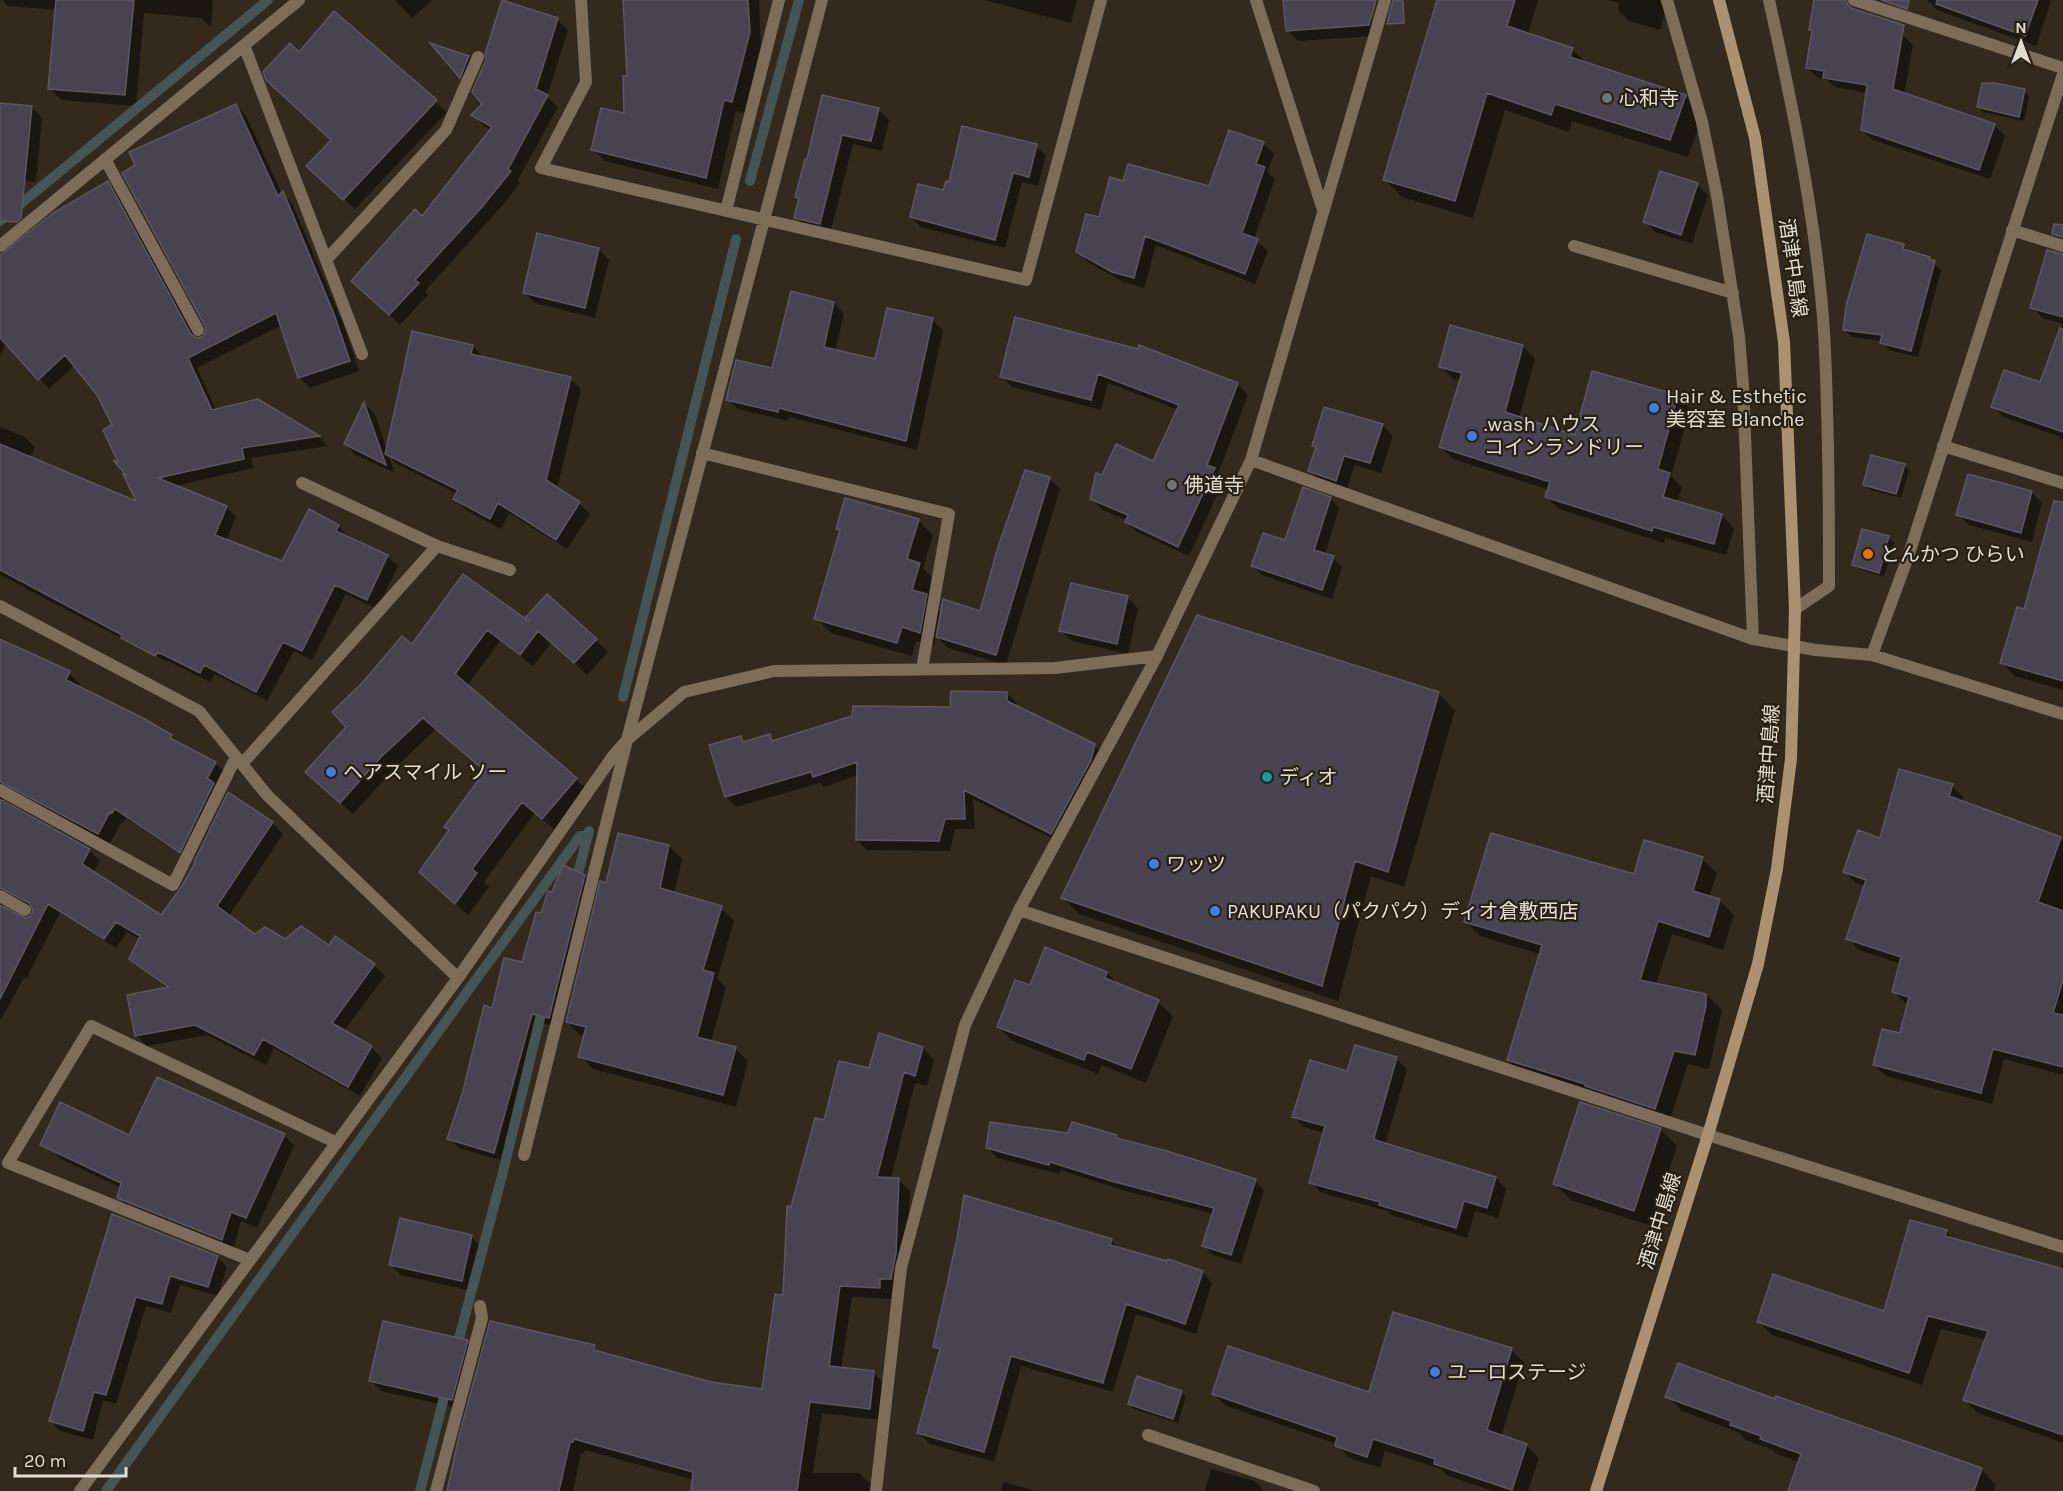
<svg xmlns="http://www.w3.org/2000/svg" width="2063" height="1491" font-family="Karla,'Noto Sans JP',sans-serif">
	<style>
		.shadow { fill: #0007; fill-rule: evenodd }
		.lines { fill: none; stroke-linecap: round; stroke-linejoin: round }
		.stream { stroke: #455454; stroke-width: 10 }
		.building { fill: #494250; stroke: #5d5564; stroke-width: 1.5 }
		.street { stroke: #7b6d59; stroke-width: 12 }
		.secondary { stroke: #a99171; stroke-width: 12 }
		.worship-dot { fill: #6b7280; stroke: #292014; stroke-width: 2 }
		.shop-dot { fill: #3f7fe0; stroke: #292014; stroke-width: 2 }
		.food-dot { fill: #e8710a; stroke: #292014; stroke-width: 2 }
		.culture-dot { fill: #0f9aa8; stroke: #292014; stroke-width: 2 }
		.labels { text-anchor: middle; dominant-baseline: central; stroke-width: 4.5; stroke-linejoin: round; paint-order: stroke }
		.poi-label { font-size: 20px; fill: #e2dcd4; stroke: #292014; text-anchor: start }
		.street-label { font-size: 20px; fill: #e2dcd4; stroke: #292014 }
	</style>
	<rect width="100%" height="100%" fill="#332a1d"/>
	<path class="shadow" d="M2,0H213L211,27L201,18L144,13L136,106L61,100L49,88L57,10L8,6Z
		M395,0H433L412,18Z
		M627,0H759L761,45L744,113L736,111L718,189L605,161L593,149L626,115L628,77Z
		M984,0H1077L1071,23Z
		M1285,0H1371L1373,36L1298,41L1287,30Z
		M1438,0H1538L1528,34L1572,49L1587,64L1685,96L1703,114L1688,157L1572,121L1569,132L1505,110L1473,218L1402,197L1384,179Z
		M1608,0H1660L1665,13L1660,30L1629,21L1618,10L1619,3Z
		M1927,0H2050L2051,1L2036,46L1937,10Z
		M334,13L447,112L355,209L319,176L332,140L299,54Z
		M557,19L568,30L547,97L558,107L518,180L520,183L502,206L425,291L428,295L400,325L364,291L492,130L484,126L473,115L484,104L487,61Z
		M1902,34L1913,45L1904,95L1994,125L2005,136L1990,179L1873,140L1862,130L1867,93L1835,87L1827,80L1818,78L1808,68Z
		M435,46L469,57L479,68L471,87Z
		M1984,82L2024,91L2029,96L2024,121L1983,112L1978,107Z
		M823,97L878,109L889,120L882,151L853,144L830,234L806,228L796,217L800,200L797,197L809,161Z
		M0,104L32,107L42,118L36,182L0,179Z
		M236,106L246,116L282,194L283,193L292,203L344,326L359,371L310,388L300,378L282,325L197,368L216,410L258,401L319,437L328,446L251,458L253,468L175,486L226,507L236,517L226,541L283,563L310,511L338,526L348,536V538L387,556L398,566L377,609L346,594L312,660L294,651L267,701L215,674L210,682L168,661L167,662L0,575V427L25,437L35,447L30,458L139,503L114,426L98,394L75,365L49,389L6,342L1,354L0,353V257L107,183L117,193L197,340L203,338L208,331Z
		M1263,143L1274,154L1267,172L1275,179L1254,239L1268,251L1255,284L1156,245L1144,288L1124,282L1088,262L1077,251L1124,183L1209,188Z
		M1036,146L1046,155L1038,186L1022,182L1005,248L921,227L911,217Z
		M1697,185L1708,195L1692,244L1655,232L1645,221Z
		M1903,246L1910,253L1929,259L1941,270L1918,357L1889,350L1882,341L1852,337L1844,330Z
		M598,249L609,260L595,318L535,303L524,292Z
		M2063,277V441L2058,436L2003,417L1993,406L2041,384L2063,324L2043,318L2032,308Z
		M834,303L844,314L835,351L876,361L932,320L943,330L917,450L789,417L788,421L738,409L728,399L773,369Z
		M1016,318L1237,384L1248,395L1218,474L1224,480L1189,556L1137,532L1126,522L1127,520L1103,510L1092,499L1103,476L1154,463L1179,410L1108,383L1101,410L1012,387L1001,376Z
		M473,346L483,357L570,379L581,389L557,489L579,503L590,514L567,549L509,513L501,529L466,510L455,499L458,494L397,464L389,457L395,473L356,455L346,444L365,404L375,414L387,450Z
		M1522,346L1535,358L1519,418L1576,437L1594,373L1678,396L1690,409L1671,476L1682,487L1677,503L1722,516L1734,528L1726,555L1665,538L1664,543L1559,509L1547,497L1549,490L1453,459L1440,446L1461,381L1453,379L1440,366Z
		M1382,425L1393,436L1381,473L1355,465L1346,491L1320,482L1310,471L1317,449L1314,446Z
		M1904,465L1909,470L1901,498L1869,489L1864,484Z
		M1969,476L2032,492L2042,503L2032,542L1969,525L1958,514Z
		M1049,479L1060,489L1006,665L948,648L936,636L934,646L916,641L912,656L831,633L816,618L841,532L838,528L918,520L933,535L923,568L934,579L929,599L942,612H981Z
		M1330,498L1339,508L1325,555L1333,558L1342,567L1332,599L1262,575L1253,566L1286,542Z
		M2063,519V690L2015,676L2001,662Z
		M1863,531L1889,538L1894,543L1884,577L1859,569L1854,564Z
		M463,576L533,627L596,640L608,652L587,675L552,642L533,666L500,641L467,686L589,791L555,830L535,813L484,882L489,887L468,915L433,884L451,831L486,772L436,729L394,769L353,814L319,784L348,726L412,647Z
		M1127,597L1138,608L1128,654L1072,641L1061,631Z
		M0,637L69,673L80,684L78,688L171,736L181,746L215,763L226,774L218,789L224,795L191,862L126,818L123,823L122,822L109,844L4,796L2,802L89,850L100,861L94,872L161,917L272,823L283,834L229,916L255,936L329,947L374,965L385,976L344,1031L371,1047L382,1058L360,1096L274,1048L266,1065L207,1035L147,1046L136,1035L168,989L142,969L131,958L140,939L127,932L116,948L60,913L26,979L24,978L0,1021ZM213,765H216L205,786L203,784ZM13,898L34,910V914L25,920L2,908L6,900Z
		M1007,693L1017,703V708L1094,745L1104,755L1062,843L973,799L975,829H955L950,851L867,850L857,840L858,775L824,787L820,783L736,807L726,797L741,738L745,742L770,735L776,742L952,709Z
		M1438,693L1455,710L1404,887L1371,876L1338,1001L1079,914L1063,898Z
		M1952,786L1963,797L1962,802L2063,841V1075L2004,1059L1992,1104L1886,1076L1874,1065L1901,1035L1909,1004L1905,1003L1894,991L1901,964L1859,950L1848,939L1866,886L1856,883L1845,872L1881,840Z
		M619,835L669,846L682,859L674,894L721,908L734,921L717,979L726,987L711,1042L735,1048L748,1061L736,1107L593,1069L580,1056L586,1036L580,1035L567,1022L607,886Z
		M1702,859L1717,873L1709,898L1720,901L1734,915L1723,950L1672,934L1656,985L1708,996L1722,1010L1709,1069L1688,1064L1669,1122L1522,1074L1508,1060L1540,954L1480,936L1466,922Z
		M584,876L594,886L559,1027L542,1023L503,1161L459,1148L449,1138L493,1010L523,964L553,894Z
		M1107,973L1120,986L1158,1002L1173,1016L1146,1083L1102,1065L1098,1074L1013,1041L998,1027L1031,987Z
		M923,1048L934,1060L927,1086L915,1083L891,1179H898L910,1191L907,1266L903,1290H892L891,1299L852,1297L841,1369L873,1372L885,1384L881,1420L822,1413L813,1473H859L871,1484V1491H693L694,1480L585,1450L584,1453H581L573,1491H449L594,1347L601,1353L711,1384L764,1391L784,1297L792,1208L825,1122L870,1070Z
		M1396,1058L1407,1069L1385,1145L1496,1178L1506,1189L1498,1218L1475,1211L1467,1238L1391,1215L1387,1211L1322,1193L1311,1183L1325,1133L1304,1127L1294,1116L1348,1073Z
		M1581,1104L1661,1130L1677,1146L1651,1226L1571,1200L1555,1184Z
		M284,1135L294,1146L257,1228L241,1221L233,1250L129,1208L118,1197L121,1188L61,1159L51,1149L130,1137Z
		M1069,1135L1116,1137L1120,1141L1255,1181L1264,1190L1241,1264L1213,1255L1204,1245L1214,1214L1122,1190L1060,1170L1059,1174L997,1158L988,1148Z
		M113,1216L217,1257L227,1267L218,1296L180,1285L171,1313L146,1306L116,1404L103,1400L93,1440L60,1431L51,1421Z
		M1946,1232L1954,1240L2060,1270L2063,1262V1443L1978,1413L1965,1400L1987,1340L1941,1329L1922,1385L1772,1335L1759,1322L1885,1313Z
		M471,1237L482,1247L472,1291L401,1275L390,1264Z
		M959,1239L1111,1241L1120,1249L1202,1272L1212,1283L1196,1334L1136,1314L1113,1392L1021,1366L994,1462L930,1444L919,1433L941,1353L934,1347Z
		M467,1342L477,1352L462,1409L381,1391L370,1380Z
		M1511,1350L1524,1362L1501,1437L1526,1445L1539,1458L1528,1491H1493L1448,1476L1441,1469L1385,1451L1380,1468L1349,1458L1337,1444L1226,1406L1213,1393L1370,1394Z
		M1181,1392L1186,1397L1178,1423L1134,1409L1129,1404Z
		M1667,1396L1775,1401L1981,1469L1996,1485L1994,1491H1790L1799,1462L1777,1454L1771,1449L1746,1440L1738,1432L1682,1411Z
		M1211,1469L1255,1481L1264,1491H1205Z
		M1003,1482L1036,1491H1001Z"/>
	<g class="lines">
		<path class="stream" d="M750,181L799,0
			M0,221L268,0
			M623,697L736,239
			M575,885L589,831
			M456,1350L503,1172L544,1002
			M106,1491L580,836H588
			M420,1491L447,1386"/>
	</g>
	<path class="building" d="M56,0H134L125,95L48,89Z
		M502,0L558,18L536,89L548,95L508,169L511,171L482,207L415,280L419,283L389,315L351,281L415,209L422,216L492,127L471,115L482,104L472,92L486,60L485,54Z
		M623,0H748L750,32L732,102L724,100L706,178L591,150L601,108L624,113L623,76H627Z
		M1283,0H1376L1369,25L1286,31Z
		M1393,0H1403L1404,23L1387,24Z
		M1437,0H1515L1507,26L1573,48L1570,57L1686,95L1670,140L1555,104L1551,115L1487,93L1455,201L1383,180Z
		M1814,0H1846L1848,5L1851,8L1904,25L1893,89L1995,124L1979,170L1861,130L1867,85L1823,78L1824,71L1806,68L1812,30H1809Z
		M1881,0H1909L1907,9Z
		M1937,0H2038L2025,36L1936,4Z
		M334,11L437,100L343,200L306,166L331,140L266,80L263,72L290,43L299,52Z
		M430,43L469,56L460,78Z
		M1982,83H1995L2025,89L2019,117L1977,107Z
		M822,95L879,108L871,141L842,135L820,224L794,218L799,198L795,197L805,159H807Z
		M0,103L32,106L21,218L17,222L0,221Z
		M236,104L278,196L283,191L334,314L350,361L298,378L276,313L188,358L212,410L258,399L320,436L242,448L244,459L158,478L227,506L215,535L282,561L309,509L339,525L336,531L388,555L367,600L335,585L302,651L283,642L256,692L204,665L200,673L158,652L155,656L121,638L122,635L0,570V444L136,501L123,474L126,475L113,460L118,462L103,430L112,425L97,395L65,355L38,380L0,338V255L53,213L108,181L191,334L197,338L202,337L206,331L205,326L122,173L135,165L129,152Z
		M962,126L1037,144L1029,177L1013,173L995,240L910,217L918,184L943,190L946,181L949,182Z
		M1229,130L1264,142L1256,164L1265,167L1242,233L1258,239L1245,274L1145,236L1134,278L1112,272L1076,252L1086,214L1099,217L1110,177L1123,181L1128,164L1209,186Z
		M1660,171L1698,183L1681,235L1643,222Z
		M2054,224L2063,225V237L2052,234Z
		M537,233L599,248L585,308L523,293Z
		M1867,234L1904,244L1903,249L1930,257L1929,259L1935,261L1911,351L1880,343L1882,335L1843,330L1846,306Z
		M2047,250L2063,254V317L2030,308Z
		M791,291L834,302L824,347L875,359L887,308L933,318L906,441L779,408L778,412L726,400L736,360L772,368Z
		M1015,317L1138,349L1139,345L1238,383L1207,465L1215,468L1178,547L1125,522L1128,515L1090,499L1096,473L1102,475L1116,444L1153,461L1179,405L1098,374L1091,400L1000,377Z
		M1450,325L1523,345L1505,412L1575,435L1592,371L1678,395L1658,469L1670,473L1663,497L1722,514L1714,544L1653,527L1652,531L1545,497L1550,482L1439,447L1462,373L1439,367Z
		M2060,328L2063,329V432L1991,407L2004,370L2040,382Z
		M412,331L473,345L471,354L571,377L546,480L580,502L556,540L498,503L490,519L453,499L458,490L385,454Z
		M364,402L386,465L344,444Z
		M1324,407L1383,424L1370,463L1344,456L1336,481L1308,471L1316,447L1312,446Z
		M1871,455L1905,464L1896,494L1863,485Z
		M1025,470L1050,477L996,655L936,637L943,599L980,611L998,547Z
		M1968,474L2032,491L2021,533L1956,515Z
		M1303,487L1331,497L1314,550L1334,556L1322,590L1251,566L1263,533L1285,540Z
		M845,498L919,519L907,559L920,563L912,590L927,594L920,633L902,627L897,643L814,619L840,530L836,529Z
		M2054,501L2063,502V681L2000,663L2017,607L2024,609Z
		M1862,529L1889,536L1879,573L1852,565Z
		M463,574L530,622L525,618L547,594L597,639L574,663L538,631L520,655L487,630L455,674L577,778L542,819L522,802L472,869L477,873L455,904L419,872L449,830L444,827L485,771L423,718L381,757L340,803L305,772L346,727L332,712L363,682L402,636L412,644Z
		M1071,583L1128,596L1117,644L1059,631Z
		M1197,615L1439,692L1388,872L1355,861L1322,986L1061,898Z
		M0,639L70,671L66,680L143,718L172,735L170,738L216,762L207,778L214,783L180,853L115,809L112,813L110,812L98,834L0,782Z
		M951,691L1007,692V701L1095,744L1091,760L1051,834L964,790L965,819H945L939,841L856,840L857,762L813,777L811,772L725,797L709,745L741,736L743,742L770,734L772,741L852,716L853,706L950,707Z
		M1899,769L1953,784L1949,796L2061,837L2038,902L2063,911V980L2053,1013L2063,1015V1067L1993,1049L1981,1093L1873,1065L1882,1029L1900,1033L1909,997L1892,992L1901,957L1846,939L1866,880L1843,872L1858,830L1880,838Z
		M228,792L273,822L217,906L255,934L265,927L285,939L301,926L329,945L335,936L375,964L332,1023L372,1046L348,1087L263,1039L254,1055L195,1025L135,1036L127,995L168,987L129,959L140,936L116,922L104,939L48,904L0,999V905L25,918L30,917L33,910L29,903L0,888V799L90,849L82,864L161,915L180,889L195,863L194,862Z
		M618,833L669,845L660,888L722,906L703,970L714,973L697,1037L736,1047L723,1095L578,1057L586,1027L566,1022L600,881L606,883Z
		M1491,833L1634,874L1644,840L1703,857L1693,891L1720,899L1709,937L1658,921L1640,980L1706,994V1006L1695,1055L1674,1051L1655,1109L1585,1086V1084L1507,1060L1542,945L1464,922Z
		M563,865L585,875L549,1018L532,1014L494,1153L447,1139L463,1091L484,1005L492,1008L504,958L522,962L536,912L541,913L548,891L552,892Z
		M1045,947L1107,972L1105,978L1159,1000L1131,1069L1087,1052L1084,1060L997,1027L1015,980L1030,985Z
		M879,1033L923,1047L915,1076L904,1072L877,1177L899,1178L896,1253L891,1279H880V1288L840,1286L829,1366L874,1371L870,1409L810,1402L797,1491H691L693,1472L574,1439L573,1442H570L559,1491H447L459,1436L490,1321L595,1345L594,1350L711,1382L762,1389L775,1294L783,1295L787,1206L791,1207L815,1118L824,1120L839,1061L869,1068Z
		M1355,1045L1397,1057L1374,1138L1375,1140L1496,1177L1487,1208L1464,1201L1456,1228L1379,1205L1380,1202L1309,1183L1325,1126L1292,1117L1310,1060L1347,1071Z
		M157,1077L285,1134L246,1218L231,1212L222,1240L117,1198L121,1183L40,1145L60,1102L129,1135Z
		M1580,1102L1661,1128L1634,1211L1553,1184Z
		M990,1122L1068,1133L1072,1122L1117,1135L1116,1138L1167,1151L1256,1179L1231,1255L1202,1246L1214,1208L1111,1181L1050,1162L1049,1165L986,1148Z
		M964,1195L1112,1239L1110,1245L1167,1261L1168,1259L1203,1271L1185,1324L1126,1304L1103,1383L1011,1356L984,1452L917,1433L940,1349L933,1347L957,1239Z
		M112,1214L218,1256L208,1287L170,1276L162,1304L136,1297L106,1395L94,1392L83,1431L49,1421Z
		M400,1218L472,1235L462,1281L389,1265Z
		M1910,1220L1947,1230L1945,1236L2063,1269V1435L1963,1400L1988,1331L1928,1316L1909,1373L1757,1322L1773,1274L1884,1311Z
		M1393,1312L1512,1348L1487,1430L1527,1444L1512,1490L1434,1464L1435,1459L1373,1439L1367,1457L1335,1446L1337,1437L1212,1394L1228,1346L1369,1392Z
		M383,1321L468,1340L452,1400L369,1381Z
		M1678,1363L1775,1399L1776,1396L1982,1468L1974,1491H1788L1801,1454L1760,1439L1761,1436L1730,1425L1731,1421L1665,1397Z
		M1137,1376L1182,1391L1173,1419L1128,1404Z"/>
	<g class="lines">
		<path class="street" d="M581,0L586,82L541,168L1026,280L1101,0
			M1256,0L1323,210
			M1667,0L1702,122L1717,196L1739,336L1743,385L1753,639
			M1769,0C1790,95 1810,190 1820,286C1825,327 1826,368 1827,409C1829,468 1829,527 1829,586L1795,609
			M1854,0L2063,68
			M244,45L362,354
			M105,159L198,330
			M726,211L779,0
			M2012,230L2063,246
			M0,246L299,0
			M1574,246L1733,293
			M326,260L446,130L478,57
			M1943,446L2063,483
			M702,453L949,514L922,669
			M1251,460L1753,639L1816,650L1872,655L2063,714
			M437,546L510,570
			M0,606L199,711L267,795L458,978
			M1872,655L1908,557L2063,74
			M242,764L437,546L302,483
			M0,790L173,885L236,757
			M0,896L25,910
			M1019,910L1708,1135L2063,1247
			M524,1155L627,740L822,0
			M250,1260L8,1163L91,1026L337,1143
			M1148,1435L1314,1491
			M80,1491L458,978L613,756L627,740L684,692L774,671L1055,668L1157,656
			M436,1491L482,1318L480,1306
			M876,1491L901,1268L965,1025L1019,910L1157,656L1251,460L1385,0"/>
		<path class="secondary" d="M1596,1491L1708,1135L1758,964L1777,869L1791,759L1795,609L1784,342L1755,138L1719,0"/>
	</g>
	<g class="worship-dot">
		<circle cx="1607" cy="98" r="6"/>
		<circle cx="1172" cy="485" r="6"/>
	</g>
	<g class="shop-dot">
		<circle cx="1654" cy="408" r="6"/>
		<circle cx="1472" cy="436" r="6"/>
		<circle cx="331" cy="772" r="6"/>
		<circle cx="1154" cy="864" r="6"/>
		<circle cx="1215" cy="911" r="6"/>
		<circle cx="1435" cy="1372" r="6"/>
	</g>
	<circle class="food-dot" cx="1868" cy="554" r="6"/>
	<circle class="culture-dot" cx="1267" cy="777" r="6"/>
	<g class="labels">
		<g class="poi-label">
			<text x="1619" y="98">心和寺</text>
			<text x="1666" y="396">Hair &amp; Esthetic<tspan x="1666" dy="23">美容室 Blanche</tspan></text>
			<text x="1484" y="424">.wash ハウス<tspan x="1484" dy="23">コインランドリー</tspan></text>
			<text x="1184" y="485">佛道寺</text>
			<text x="1880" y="554">とんかつ ひらい</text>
			<text x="343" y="772">ヘアスマイル ソー</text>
			<text x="1279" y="777">ディオ</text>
			<text x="1166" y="864">ワッツ</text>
			<text x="1227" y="911">PAKUPAKU（パクパク）ディオ倉敷西店</text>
			<text x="1447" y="1372">ユーロステージ</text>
		</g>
		<g class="street-label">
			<text transform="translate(1793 268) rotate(82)">酒津中島線</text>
			<text transform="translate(1769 754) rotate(-86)">酒津中島線</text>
			<text transform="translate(1660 1221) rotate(-73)">酒津中島線</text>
		</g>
	</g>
	<g transform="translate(2021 42)" stroke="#292014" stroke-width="4.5" paint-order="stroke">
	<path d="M0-4.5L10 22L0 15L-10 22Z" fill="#e2dcd4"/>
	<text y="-9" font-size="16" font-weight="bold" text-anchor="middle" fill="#e2dcd4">N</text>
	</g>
	<path d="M15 1467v9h111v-9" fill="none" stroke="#e2dcd4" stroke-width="3"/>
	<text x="24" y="1467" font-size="18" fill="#e2dcd4" stroke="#292014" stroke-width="4.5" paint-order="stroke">20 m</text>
</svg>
